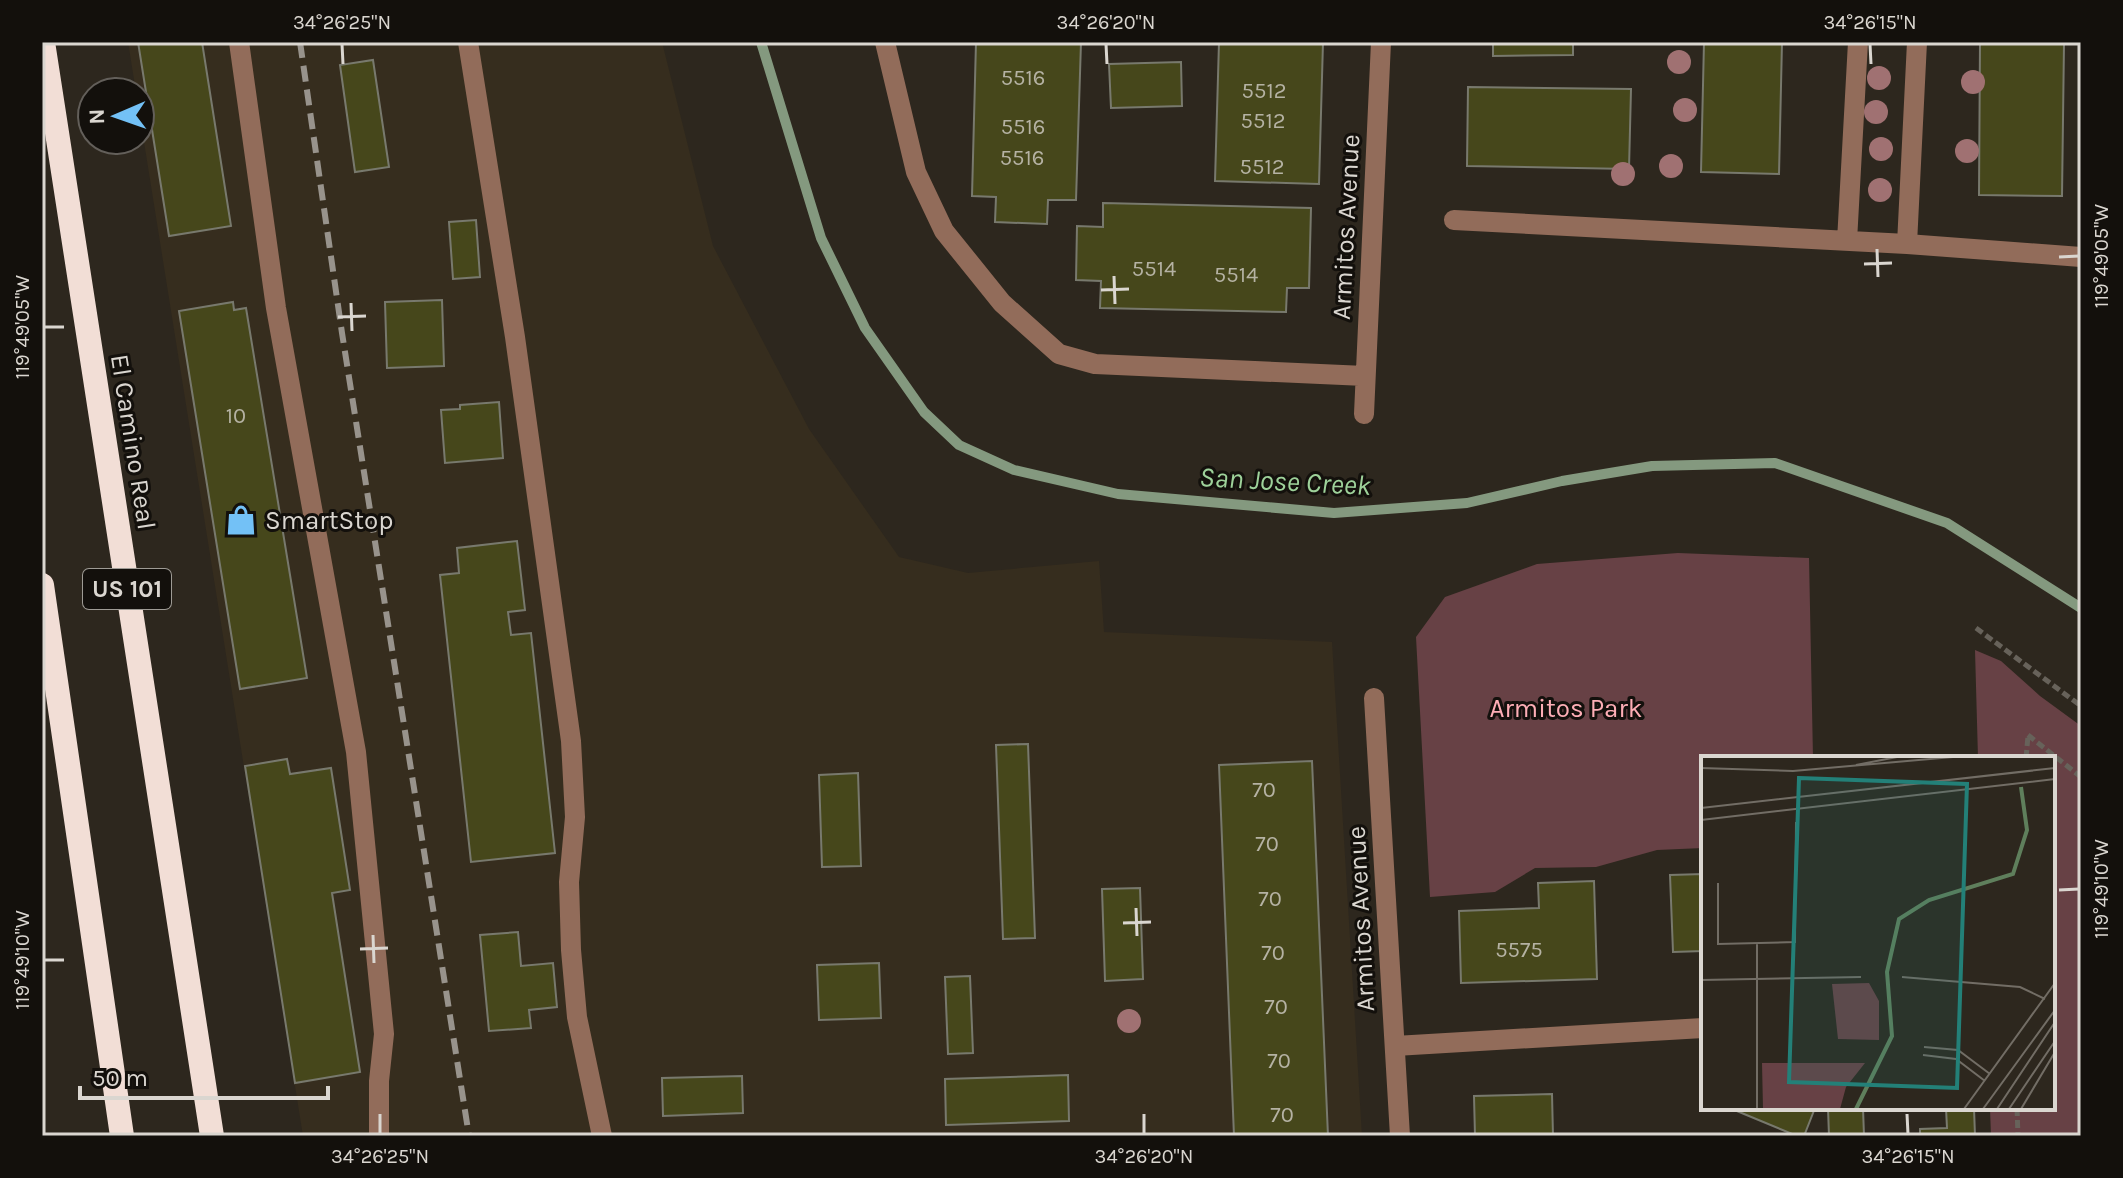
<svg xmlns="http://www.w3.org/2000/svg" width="2123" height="1178" font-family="Karla,sans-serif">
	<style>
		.built { fill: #362d1e }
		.green { fill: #674145 }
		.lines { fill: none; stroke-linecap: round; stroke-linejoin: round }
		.stream { stroke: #84997f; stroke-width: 10 }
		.building { fill: #46471b; stroke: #78796d; stroke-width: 2 }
		.path { stroke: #67625a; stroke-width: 5; stroke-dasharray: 8 4; stroke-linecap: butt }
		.minor { stroke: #926c5a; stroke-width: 20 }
		.highway { stroke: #f2ded6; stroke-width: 24 }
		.rail { stroke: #98938c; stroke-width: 6; stroke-dasharray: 16 8; stroke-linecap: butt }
		.tree { fill: #a07172 }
		.ticks { fill: none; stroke: #dad6d0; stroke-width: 3 }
		.labels { text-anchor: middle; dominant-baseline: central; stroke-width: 6; stroke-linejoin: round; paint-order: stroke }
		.number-label { font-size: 22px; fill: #b5b2a3 }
		.shield { fill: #13100c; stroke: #9e9b95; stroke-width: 2 }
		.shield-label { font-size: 24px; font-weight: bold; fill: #dad6d0 }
		.street-label { font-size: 26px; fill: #dad6d0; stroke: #13100c }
		.poi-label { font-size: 26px; fill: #dad6d0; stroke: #13100c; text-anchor: start }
		.park-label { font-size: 26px; fill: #feaeb6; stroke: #13100c }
		.water-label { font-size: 28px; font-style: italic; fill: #9ed29a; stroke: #13100c }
		.inset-river { fill: none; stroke: #5f7f5c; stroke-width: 4 }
		.inset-road { fill: none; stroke: #726d65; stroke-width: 2 }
		.view { fill: #238078; fill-opacity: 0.15; stroke: #238078; stroke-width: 4 }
		.inset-edge { fill: none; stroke: #dad6d0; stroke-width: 4 }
		.neatline { fill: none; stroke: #dad6d0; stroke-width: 3 }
		.ticks-label { font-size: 20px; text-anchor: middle; fill: #dad6d0 }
	</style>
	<rect width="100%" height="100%" fill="#2d271e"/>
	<path class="built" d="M128,42H662L713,246L809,429L899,557L968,573L1099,561L1104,632L1332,642L1362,1136H303L140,117V92H136Z"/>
	<path class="green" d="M1678,553L1809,558L1813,758H1703V848L1657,850L1596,867L1535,868L1495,892L1430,897L1416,637L1445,597L1537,564Z
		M1975,650L2001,661L2040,696L2081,726V1136H1991L1990,1108H2053V758H1978Z"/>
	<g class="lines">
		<path class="stream" d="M761,42L821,238L865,328L924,412L959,445L1014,470L1118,494L1334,513L1467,503L1562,481L1652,466L1775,463L1947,523L2081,608"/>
	</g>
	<path class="building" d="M138,42H202L231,226L169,236Z
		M976,42H1081L1076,200H1048L1047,224L995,222L996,197L972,196Z
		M1219,42H1323L1319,184L1215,181Z
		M1493,42H1573V55L1493,56Z
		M1704,42H1782L1779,174L1701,172Z
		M1980,42L2064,43L2062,196L1979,195Z
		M373,60L389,167L355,172L340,65Z
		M1181,62L1182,106L1111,108L1109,64Z
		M1468,87L1631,89L1629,169L1467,166Z
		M1103,203L1311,208L1309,288H1287L1286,312L1100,308L1101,281L1076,280L1077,226L1103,227Z
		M476,220L480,277L453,279L449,222Z
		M442,300L444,366L387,368L385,302Z
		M233,302L234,310L246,308L307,678L240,689L179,311Z
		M499,402L503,458L445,463L441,410L460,409V405Z
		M517,541L525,610L508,612L511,635L531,633L555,853L471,862L440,575L459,573L457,548Z
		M1028,744L1035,938L1003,939L996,745Z
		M287,759L290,774L331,768L350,890L332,893L360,1072L295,1083L245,766Z
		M1312,761L1328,1136H1234L1219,765Z
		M858,773L861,866L822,867L819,775Z
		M1703,874V951L1673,952L1670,875Z
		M1594,881L1597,979L1461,983L1459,911L1539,908L1538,883Z
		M1140,888L1143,979L1105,981L1102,889Z
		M518,932L521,966L553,963L557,1007L529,1010L531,1028L489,1031L480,935Z
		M879,963L881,1018L819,1020L817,965Z
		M970,976L973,1053L948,1054L945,977Z
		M1068,1075L1069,1121L946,1125L945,1079Z
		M742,1076L743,1113L663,1116L662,1078Z
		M1552,1094L1553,1136H1475L1474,1096Z
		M1815,1108L1804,1136H1797L1732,1109Z
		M1828,1108H1863L1864,1136H1829Z
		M1946,1108H1974L1975,1136H1920V1129L1947,1128Z"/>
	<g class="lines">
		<path class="path" d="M1976,628L2081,706
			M2028,735L2081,777
			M2026,758L2028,736
			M2017,1108L2018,1136"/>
		<path class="minor" d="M239,42L276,308L356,752L384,1034L379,1081V1136
			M468,42L515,337L571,741L575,817L569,882L571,950L577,1017L602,1136
			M885,42L916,172L944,231L1002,303L1059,354L1095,364L1365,376
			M1454,220L1907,244L2081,257
			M1847,241L1858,42
			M1907,244L1917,42
			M1364,414L1381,42
			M1374,698L1400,1136
			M1395,1046L1703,1028"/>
		<path class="highway" d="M43,42L212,1136
			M42,585L122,1136"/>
		<path class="rail" d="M300,42L342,333L469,1136"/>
	</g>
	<g class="tree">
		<circle cx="1679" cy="62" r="12"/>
		<circle cx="1879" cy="78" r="12"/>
		<circle cx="1973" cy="82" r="12"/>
		<circle cx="1685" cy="110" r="12"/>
		<circle cx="1876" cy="112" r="12"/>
		<circle cx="1881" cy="149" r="12"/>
		<circle cx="1967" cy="151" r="12"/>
		<circle cx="1671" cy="166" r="12"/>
		<circle cx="1623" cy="174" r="12"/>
		<circle cx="1880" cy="190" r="12"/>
		<circle cx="1129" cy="1021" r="12"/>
	</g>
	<path class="ticks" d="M342,44L343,64M1106,44L1107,64M1870,44L1871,64M1877,249L1878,277M2059,257L2079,256M1864,264L1892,263M1114,276L1115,304M1101,290L1129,289M351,303L352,331M338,317L366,316M44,327H64M2059,890L2079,889M1136,908L1137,936M1123,923L1151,922M373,935L374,963M360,949L388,948M44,960H64M380,1114V1134M1144,1114V1134M1907,1114L1908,1134"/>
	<defs>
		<g id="shop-bare" transform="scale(2.4)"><path d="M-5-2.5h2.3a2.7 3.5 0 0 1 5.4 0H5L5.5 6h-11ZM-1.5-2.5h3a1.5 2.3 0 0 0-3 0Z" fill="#73c1f6" stroke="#13100c" stroke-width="2.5" paint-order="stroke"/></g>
	</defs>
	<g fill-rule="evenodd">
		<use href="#shop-bare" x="241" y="520"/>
	</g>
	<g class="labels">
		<g class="number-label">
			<text x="1023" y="78">5516</text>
			<text x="1264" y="91">5512</text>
			<text x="1263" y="121">5512</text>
			<text x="1023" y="127">5516</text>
			<text x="1022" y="158">5516</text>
			<text x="1262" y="167">5512</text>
			<text x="1154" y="269">5514</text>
			<text x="1236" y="275">5514</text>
			<text x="236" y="416">10</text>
			<text x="1264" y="790">70</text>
			<text x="1267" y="844">70</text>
			<text x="1270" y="899">70</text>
			<text x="1519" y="950">5575</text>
			<text x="1273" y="953">70</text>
			<text x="1276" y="1007">70</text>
			<text x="1279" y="1061">70</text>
			<text x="1282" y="1115">70</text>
		</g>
		<rect class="shield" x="83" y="569" width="88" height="40" rx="6"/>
		<g class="shield-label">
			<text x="127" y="589">US 101</text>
		</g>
		<g class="street-label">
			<text transform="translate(1346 227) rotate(-87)">Armitos Avenue</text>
			<text transform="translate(133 442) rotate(81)">El Camino Real</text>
			<text transform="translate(1361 919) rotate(-93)">Armitos Avenue</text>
		</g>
		<g class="poi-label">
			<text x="265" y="520">SmartStop</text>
		</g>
		<g class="park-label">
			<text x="1566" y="708">Armitos Park</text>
		</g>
		<g class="water-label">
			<text transform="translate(1285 481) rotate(3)">San Jose Creek</text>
		</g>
	</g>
	<g transform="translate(1701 756)">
		<rect width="354" height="354" fill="#2d271e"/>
		<path d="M168,227L178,245V284L137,283L131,228ZM61,307H164L145,331L139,353H62Z" fill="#674145"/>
		<path class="inset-river" d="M155,353L191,280L186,216L198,163L228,144L312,118L326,74L320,31"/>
		<path class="inset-road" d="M155,9L196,1M0,12L92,15L252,1M0,52L354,12M0,64L354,23M17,127V188L94,186L95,66M201,221L319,231L344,243M0,224L160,221M223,291L257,294L289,318M222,299L255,303L284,325M56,353V188M263,353L354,227M282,353L354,254M296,353L354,266M308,353L354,285M320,353L354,296"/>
		<path class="view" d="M98,22L266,28L256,332L88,326Z"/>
		<rect width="354" height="354" class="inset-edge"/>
	</g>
	<rect width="2123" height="1178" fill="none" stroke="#13100c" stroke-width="88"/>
	<g transform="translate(116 116) rotate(268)"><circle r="38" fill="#13100c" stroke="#635f5a" stroke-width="2"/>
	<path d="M0-6L14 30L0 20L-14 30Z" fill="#73c1f6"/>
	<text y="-12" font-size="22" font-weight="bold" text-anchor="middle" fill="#dad6d0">N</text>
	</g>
	<path d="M80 1086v12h248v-12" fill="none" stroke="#dad6d0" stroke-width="4"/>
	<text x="92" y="1086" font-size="24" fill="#dad6d0" stroke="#13100c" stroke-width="6" paint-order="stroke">50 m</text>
	<rect x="44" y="44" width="2035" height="1090" class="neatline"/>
	<g class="ticks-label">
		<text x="342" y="29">34°26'25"N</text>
		<text x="1106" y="29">34°26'20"N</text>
		<text x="1870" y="29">34°26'15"N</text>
		<text transform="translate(2101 256) rotate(-90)" y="7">119°49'05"W</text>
		<text transform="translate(22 327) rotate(-90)" y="7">119°49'05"W</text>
		<text transform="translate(2101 889) rotate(-90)" y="7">119°49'10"W</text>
		<text transform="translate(22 960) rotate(-90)" y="7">119°49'10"W</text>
		<text x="380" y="1163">34°26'25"N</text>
		<text x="1144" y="1163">34°26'20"N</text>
		<text x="1908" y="1163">34°26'15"N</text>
	</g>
</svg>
